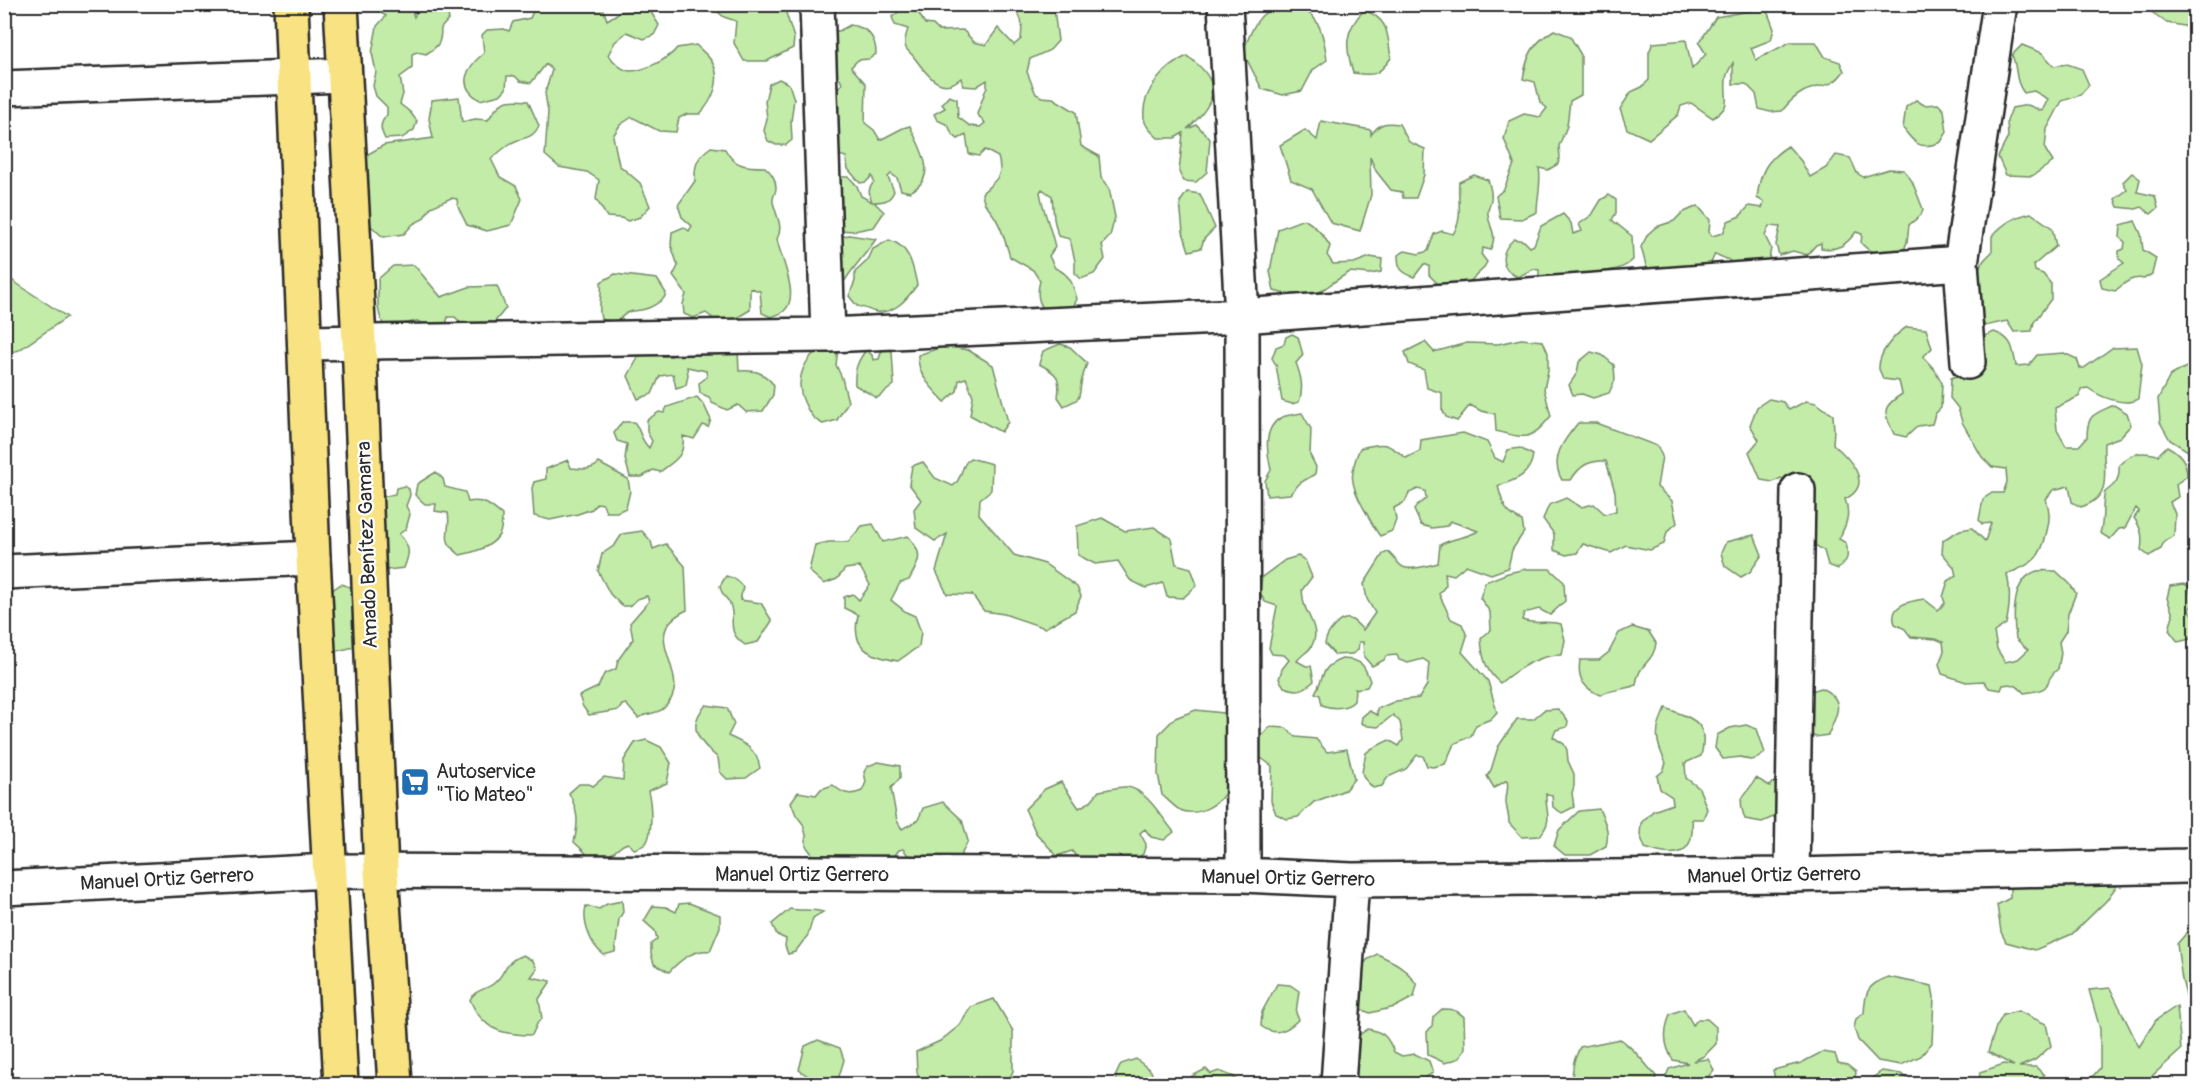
<svg xmlns="http://www.w3.org/2000/svg" width="2200" height="1089" font-family="Pangolin,sans-serif">
	<style>
		.green { fill: #c2eca8; stroke: #768c6a; stroke-width: 1.5 }
		.lines { fill: none; stroke-linecap: round; stroke-linejoin: round }
		.minor-casing { stroke: #2b2b2b; stroke-width: 38 }
		.major-casing { stroke: #2b2b2b; stroke-width: 38 }
		.minor { stroke: #fff; stroke-width: 33 }
		.major { stroke: #f8e281; stroke-width: 33 }
		.labels { text-anchor: middle; dominant-baseline: central; stroke-width: 4.5; stroke-linejoin: round; paint-order: stroke }
		.street-label { font-size: 20px; fill: #2b2b2b; stroke: #fff }
		.poi-label { font-size: 20px; fill: #2b2b2b; stroke: #fff; text-anchor: start }
	</style>
	<rect width="100%" height="100%" fill="#fff"/>
	<filter id="ink" filterUnits="userSpaceOnUse"><feTurbulence type="fractalNoise" baseFrequency=".0167" numOctaves="2"/><feDisplacementMap in="SourceGraphic" scale="12" xChannelSelector="R" yChannelSelector="G"/><feConvolveMatrix kernelMatrix="1 2 1 2 8 2 1 2 1" color-interpolation-filters="sRGB"/></filter>
	<g filter="url(#ink)">
		<path class="green" d="M536,4L602,5L607,20L620,12L649,9L659,25L654,35L644,39L627,32L615,42L608,55C614,61 621,71 631,71C644,71 669,59 677,48L696,45C701,50 709,56 712,62C723,80 712,101 700,114H687L679,118L676,132L659,131L632,117L620,125L613,136L619,165L640,183L650,206L640,217L628,221L621,218L607,217L596,199L599,180L587,172L559,167L545,155L548,112L545,93L552,70L546,64L531,83L520,81L515,76H507L506,89L500,95L480,100C456,86 466,68 484,53L482,35L487,30L504,29L509,31L513,22L530,18Z
			M431,5L446,7L449,19L441,28C441,43 439,46 426,54L417,52L412,54V68L400,77L403,94L400,104L410,112L417,121L414,130L402,138L385,139C380,129 379,124 387,115V107L376,96L373,86L376,72L372,53L377,26L386,16L368,5H410L414,17L418,8Z
			M710,5H792L786,13L794,38L793,48L767,61H744L734,43L736,21L724,17Z
			M1010,5H1051L1054,9L1058,41L1050,50L1030,59L1027,72L1036,94L1042,97L1053,98L1076,112L1081,146L1099,156L1101,178L1109,188L1115,217L1110,236L1102,245L1105,259L1094,274L1081,279L1075,273V261L1070,239L1058,236L1054,219L1052,196L1042,189L1040,192C1043,211 1051,228 1055,247L1049,256L1055,268C1070,274 1073,284 1077,299L1072,310L1051,318C1040,306 1035,298 1040,281L1033,270L1010,257C1006,244 1003,231 996,219C990,208 983,206 982,193C996,180 1004,177 998,157L985,150L979,156L969,154L966,135L958,139L952,134L948,125L937,120L934,114L945,108L942,104L949,96L957,99L958,117L970,126L980,127L985,123L977,114L987,86V80L976,87L963,86L961,78C939,97 925,71 913,56C911,53 907,51 906,48C903,43 906,35 908,29L895,25L892,17L902,9L918,12L925,24L933,25L939,31L963,30L974,42L986,45L998,28L1014,45L1021,39C1023,21 1023,18 1010,5Z
			M1280,5C1317,5 1323,28 1327,60L1313,70L1302,91L1283,95L1262,89L1243,52C1251,31 1257,12 1280,5Z
			M2142,5H2195V32L2184,26L2167,23Z
			M1766,8L1774,29L1771,40L1751,48L1756,60L1790,42H1816L1825,57L1840,62L1844,71C1831,90 1821,83 1803,92C1794,97 1788,103 1782,111L1770,112L1759,109L1756,94L1746,84H1733V63C1730,68 1726,74 1726,80C1724,100 1733,105 1713,118L1691,103L1681,106L1678,115L1649,139L1627,129L1620,109L1631,92L1642,87L1649,80V52L1653,43L1686,40L1692,69L1706,54L1699,43L1716,17Z
			M1364,10C1390,20 1387,34 1391,58C1378,76 1374,76 1353,73C1345,46 1344,31 1364,10Z
			M850,25C867,27 876,36 876,54L869,59L858,60L851,67L866,84L865,123L874,130L880,140L903,128L910,126C920,149 940,176 910,192L901,190L897,178L891,174L888,177L894,191C890,201 884,202 874,202L884,212L874,227L854,231L838,230L833,177H849L857,186L861,196L872,202C869,193 867,190 874,182L872,176L866,182L860,183L848,169L846,157L836,154V90L842,84L840,79L832,77V31H839Z
			M1554,30L1570,36L1581,55V95L1570,101L1567,126L1559,146L1560,157L1558,164L1548,170L1539,168C1542,183 1537,196 1537,212L1522,219L1500,218L1496,196L1504,189L1514,164L1504,139L1509,121L1524,114L1540,117L1547,108L1540,102L1535,82L1523,79C1527,54 1533,43 1554,30Z
			M2022,45L2042,53L2054,66L2067,64L2082,69L2089,85L2080,95L2062,101L2047,129L2045,149L2053,162L2032,176L2006,175L1998,157L2008,137L2007,121L2012,108L2028,105L2042,111L2048,99L2034,91L2024,93C2014,80 2018,69 2012,55Z
			M1187,56C1223,81 1218,102 1187,129L1197,125L1210,139L1207,172L1196,182L1183,181L1179,172L1183,133L1175,138H1158C1152,132 1145,127 1144,118C1141,91 1165,66 1187,56Z
			M779,79L789,84L794,99L791,122L792,140L786,145H776L768,141L764,131L767,118L765,101L769,84Z
			M459,97L462,122L475,119L488,120C500,101 505,98 528,101L539,126C531,141 523,136 511,143C504,148 497,154 491,159L500,177L516,186L522,199L511,225L487,231L467,225L458,207L457,199L451,198L431,207L423,219L413,224L404,234L383,237L359,215L363,157L384,145L433,138L429,119L432,100Z
			M1916,100L1924,105L1938,104L1944,110L1947,132L1941,142C1921,150 1915,145 1903,128L1906,107Z
			M1321,121L1371,130V135C1379,123 1385,122 1399,124L1409,142L1425,149L1424,175L1416,198H1403L1402,192L1391,190L1376,171L1370,157L1371,195L1360,231L1331,223L1312,189L1291,180L1280,145L1305,130L1317,140Z
			M1788,146L1801,161L1810,177L1826,168L1836,155L1850,158L1857,173L1863,177L1889,169L1904,170L1912,181L1923,209L1921,215L1909,225L1907,242L1904,250C1886,255 1874,258 1861,243L1862,234L1856,232C1846,245 1838,251 1821,248V243L1816,245L1807,255L1793,251L1779,255L1776,245L1780,227L1769,226L1765,236L1771,248L1769,260L1756,267L1736,268L1729,260L1715,254L1710,265L1648,273L1641,247L1648,234L1656,227L1674,221L1682,213L1698,206L1710,220L1709,232L1712,236L1723,233L1728,221L1740,216L1749,206L1762,208L1764,202L1757,198C1760,172 1766,160 1788,146Z
			M711,147L725,149C734,167 747,167 765,167C771,172 776,179 776,188C776,193 772,197 773,202C776,216 784,226 777,239C780,257 801,297 784,311C781,314 775,315 771,317L762,313L760,291L750,288V310L723,326L706,313L693,318L684,314L683,304L686,294L673,276L678,266L671,245L672,232L684,227L689,231L692,226L682,217L678,205L695,181C694,164 698,156 711,147Z
			M2132,173L2140,179L2137,192L2155,196L2158,208L2151,214L2142,207L2136,209L2118,207L2115,199L2127,190L2123,182Z
			M1474,175L1488,180C1490,186 1492,193 1491,199C1491,204 1487,209 1488,214C1489,230 1499,233 1490,250L1483,248L1481,254L1487,262L1483,269L1464,287L1442,288L1429,275V266L1424,264L1414,277C1401,272 1398,269 1398,255L1405,251L1419,254L1428,251L1434,234L1442,231L1453,234C1464,217 1457,200 1459,182Z
			M1187,192L1200,194L1215,228L1204,239L1201,248L1189,251L1183,232L1180,202Z
			M1609,195L1616,200V213L1612,220L1632,236L1633,260C1619,273 1608,268 1593,276L1585,273L1582,277L1545,280L1539,277V270L1533,269L1518,277C1499,269 1499,252 1514,239L1524,241L1530,247L1534,245L1541,226L1563,214L1571,223L1573,234L1582,231L1579,224L1592,215L1601,200Z
			M2031,213L2052,228L2056,246L2034,265L2035,271L2043,274L2051,284V299L2034,322L2032,331L2014,332L2007,321L1985,326L1974,311L1979,278L1977,272L1984,260L1992,252V236C2004,223 2014,217 2031,213Z
			M1304,219C1316,226 1323,234 1330,246L1327,255L1333,264L1354,263L1370,257L1382,259L1381,272L1370,274L1350,272C1314,292 1320,304 1274,291L1270,271L1278,229Z
			M2135,221L2141,234L2143,250L2156,258L2152,274L2144,279C2131,276 2125,283 2115,291L2102,288L2100,279L2124,263L2119,259V251L2124,249L2125,242L2120,238L2121,225Z
			M849,235L876,239C866,254 853,267 844,282L836,268L838,237Z
			M889,240C910,246 913,266 917,285C907,299 895,314 876,312C870,311 865,307 857,306L849,296L855,281V272L868,260L873,249Z
			M414,265L441,297L469,287L497,286L506,308L492,325H463L455,317H448L446,324L441,329L417,321L403,324H383C375,308 379,296 378,279L393,266Z
			M615,274L657,279L666,293L664,298C654,307 646,310 633,311C619,313 625,325 601,319C597,303 603,297 601,282Z
			M4,275L67,317L19,350L5,354Z
			M1907,327L1926,329L1932,348L1923,357L1935,370L1942,383L1941,408L1935,414L1932,424L1918,426L1906,437L1894,434C1884,412 1880,408 1902,394L1899,381L1883,379C1882,375 1880,372 1879,369C1878,353 1894,335 1907,327Z
			M1994,332C2013,338 2013,349 2016,366L2029,365L2037,355L2064,353L2077,359L2080,368H2084L2112,348L2137,347L2142,364L2138,399C2124,407 2100,397 2088,388L2081,389L2080,396L2055,408L2057,430L2066,446H2079L2087,437C2087,414 2094,414 2114,405L2127,413L2131,425L2120,437L2104,443C2102,469 2115,497 2081,507L2072,502L2069,486L2053,490L2046,499C2050,511 2050,519 2047,531C2041,559 2033,564 2007,574C2011,591 2010,607 2006,624L1994,632L1997,649L2005,662L2018,659L2028,650L2016,639C2013,618 2011,579 2037,571C2043,570 2050,571 2056,571L2069,583L2076,593L2068,614L2066,631L2059,642L2061,653L2058,669C2040,683 2058,689 2024,693C2017,685 2013,683 2003,685L2001,690L1989,688L1984,681L1966,682L1942,674L1939,664L1944,651L1943,642L1936,639L1911,637L1905,629L1895,624C1888,605 1910,601 1924,599L1938,610L1945,603L1943,597L1948,581L1956,576L1954,567L1942,553L1943,540L1960,530L1972,528L1985,541L1991,523L1982,524L1979,520L1983,499L1992,493H2003L2007,482L2006,469L1992,467L1982,457L1962,422L1958,408L1950,398L1951,378L1976,368L1977,339Z
			M1292,334L1298,337L1303,355L1296,363C1301,376 1304,388 1299,402L1292,404L1282,401L1276,365L1272,358L1276,347L1284,344L1286,337Z
			M1521,339L1543,341L1548,353V371L1544,389L1551,416C1530,441 1527,439 1496,431L1495,414L1481,411L1470,405L1457,421L1446,417L1442,409V393L1427,388L1424,370L1409,364L1405,352L1425,342L1434,352L1467,343L1498,344Z
			M825,344L838,348L836,365L842,378L848,402L837,420L823,424C813,419 810,415 805,404C793,380 804,358 825,344Z
			M1060,344L1070,347L1087,363C1085,370 1082,377 1081,384C1078,400 1083,397 1064,406L1058,397C1061,377 1057,373 1039,364L1043,351Z
			M945,346L968,350L993,365L1008,422L1001,432L970,415L973,396L966,378L959,380L957,391L945,402C932,388 917,375 918,355Z
			M656,349L662,356H671L677,350H687L688,355L696,351H738L739,371C756,370 763,372 774,385L773,395L763,411L746,412L738,405L727,410L712,403L709,397L700,393L699,383L707,377L706,371L687,367L688,375L686,385L676,388L673,374L660,376L652,394L638,399L628,376L639,356Z
			M885,349L892,351L894,385L877,398L855,385C854,370 857,362 866,350L872,355L873,360L879,359L881,352Z
			M1591,352L1602,355L1614,365L1615,380L1609,393L1593,398L1582,394L1573,395L1569,385L1577,373L1579,362Z
			M2195,362V450L2188,451L2170,440L2160,422L2158,399L2170,376Z
			M697,397L704,405L711,420L708,427L703,425L694,439L683,436C685,457 675,460 660,472L653,470L642,477H630L625,459L627,444L617,441L614,433L622,422H634C641,430 639,438 649,448L652,441L647,432V420L659,412L664,413L667,407Z
			M1769,399L1783,402L1789,410L1806,401L1816,403L1833,415L1834,430L1833,444C1848,457 1876,484 1845,499C1851,515 1846,525 1839,539L1846,543C1849,556 1848,561 1838,569L1828,565L1824,551L1814,544L1788,481L1781,478L1773,482L1761,480L1749,452L1759,440L1750,425L1757,407Z
			M1302,413L1311,429L1310,455L1316,467L1315,474L1300,483L1290,494L1267,496L1265,481L1271,470C1267,452 1262,428 1282,417C1287,415 1296,414 1302,413Z
			M1578,423H1596L1657,446L1662,456L1657,487L1672,501L1677,523L1667,532L1664,544L1650,550L1626,545L1611,553L1583,544L1577,553L1566,555L1554,550V534L1543,519L1549,505L1566,498L1581,507L1594,504L1605,514L1616,511L1615,492L1606,461C1590,460 1580,465 1571,480H1562C1549,458 1564,440 1578,423Z
			M1463,433L1487,442L1495,458L1503,462L1508,450L1520,448L1533,455C1530,476 1516,480 1498,486C1503,505 1504,512 1522,521L1524,532L1512,550L1508,568L1491,574L1466,565L1454,575L1445,573L1446,585L1439,594L1451,619L1462,624L1467,636L1462,652L1488,681L1497,712L1491,719L1476,725L1471,736L1454,744L1445,764L1433,767L1427,766L1423,756L1417,755L1406,769L1388,777L1382,786L1373,788L1364,778L1362,772L1366,753L1371,749L1389,740L1399,746L1403,740L1400,722L1393,715L1378,727L1368,726L1361,723L1362,717L1369,711L1377,715V709L1396,701L1419,698L1427,685L1429,663L1423,659L1408,663L1399,660L1397,655L1386,656L1384,660L1372,666L1364,657L1363,642H1359L1358,650L1352,654L1335,655L1325,644C1326,634 1340,614 1352,620C1356,622 1360,627 1363,630L1375,613L1367,599L1364,584L1383,554L1388,552C1393,556 1398,564 1403,567C1411,571 1431,565 1438,563L1440,545C1452,538 1467,538 1478,531L1450,521L1447,526L1432,528L1421,525L1414,510L1417,505L1426,499L1425,491L1418,489L1409,493L1405,502L1394,508L1396,520L1392,531L1380,536C1373,527 1369,517 1363,507C1350,484 1349,473 1360,448C1384,442 1387,442 1406,458L1420,451L1421,440Z
			M2167,446C2180,453 2187,461 2187,476L2176,484L2178,497L2170,502L2175,514L2174,536L2164,541L2161,549L2149,556L2141,550C2143,537 2142,529 2134,518L2139,511L2136,508L2125,528L2119,529L2110,539L2100,533C2105,518 2101,506 2105,492C2116,484 2120,479 2119,465C2132,452 2141,451 2158,455Z
			M970,458L992,464L991,490L980,499L979,514L1014,555L1045,564L1077,587L1081,596L1075,611L1045,628L1004,614L984,611L972,595L947,594L936,571L947,534L935,541L916,528L914,509L921,500L909,484L912,466L923,462L935,478L953,486C964,477 959,467 970,458Z
			M568,460L571,468C582,469 591,471 599,463L628,479L630,491L626,508L617,512H606L603,504L597,503L592,509L578,514L550,520L534,516L532,488L534,482L546,479V469Z
			M436,472L443,479L445,487L465,492L468,502C484,499 490,505 502,515C502,521 502,530 499,535C491,548 474,552 460,555C438,538 452,534 448,513L435,511L436,504H425L415,495L417,484Z
			M404,486L409,489L410,495L406,506L410,514L406,529L399,534C411,547 410,553 404,568L387,570L382,563L378,506L382,497L395,494L396,488Z
			M1102,518L1125,531L1154,527L1171,538L1176,564L1191,568L1197,585L1183,598L1167,597L1163,583L1146,588L1130,580L1118,561L1095,564L1078,555L1077,526Z
			M873,524L883,542L908,536C924,554 920,560 909,580L900,583L891,600L906,612L915,616L921,632L919,646L898,661C870,656 850,649 858,615L844,608V597L853,594L859,600L870,585L860,567L845,569L837,579L824,584L809,571L815,545L829,542H848L862,526Z
			M642,531L651,541L653,549L666,544L685,566L687,610C632,635 699,676 664,708C658,714 646,713 638,718L626,704L622,705L619,710L589,715L583,707L579,696L598,687L604,674L616,669L618,660L633,639L630,623L649,601L647,596L637,599L630,606H622L610,594L598,571L602,554L615,545L622,534Z
			M1754,535L1762,555L1750,572L1741,577L1725,566L1721,553L1726,542Z
			M1298,556L1305,560L1312,577L1302,590C1303,596 1303,604 1306,609C1311,621 1320,633 1311,647C1308,652 1301,655 1297,661L1306,666H1311L1314,681C1303,691 1298,692 1284,687L1279,679L1282,669L1289,660L1284,655L1272,654L1269,648L1277,606L1265,602L1260,593L1262,577L1285,560Z
			M1526,569H1550L1564,582L1565,601L1550,615L1539,609L1524,613L1522,620C1535,625 1547,620 1561,624L1565,640L1562,655C1539,654 1517,669 1500,683C1485,671 1482,656 1481,638L1491,630L1490,612L1480,598L1485,582L1508,573Z
			M726,576L735,579L743,587L740,600L761,603L772,621L758,642L745,645C723,630 738,618 729,602C725,596 721,594 720,586Z
			M341,584L356,589L359,646L337,651L328,647L325,595Z
			M2184,584L2189,586L2193,603L2189,610L2195,616V635L2190,639L2178,642L2169,630L2173,615L2167,598L2170,586Z
			M1632,627L1649,632L1656,643C1654,663 1638,663 1636,685C1624,690 1612,689 1600,695C1583,688 1577,678 1580,660H1599L1609,652L1619,633Z
			M1342,659C1361,660 1364,663 1370,681L1367,687L1355,689L1354,701C1347,709 1332,709 1322,705L1320,695L1315,693C1325,676 1320,667 1342,659Z
			M1821,688C1847,700 1837,714 1828,735L1815,737L1806,732L1808,692Z
			M706,705L727,708L734,724L728,736C744,743 757,749 760,768L746,778L727,779L720,772L718,758C700,743 685,727 706,705Z
			M1666,708C1692,719 1710,720 1701,756L1685,763L1686,778L1699,788L1707,809L1703,819H1692C1695,856 1676,859 1645,848L1640,835L1641,823L1653,811L1673,804L1672,797L1660,789L1657,776L1663,771L1666,763C1655,742 1654,729 1666,708Z
			M1558,709L1568,721L1567,727L1556,730L1553,737L1564,744L1567,750L1568,761L1574,774V786L1572,793L1574,807L1562,813L1553,807L1552,795L1546,794C1545,813 1554,818 1540,836L1522,837L1509,823C1509,815 1506,808 1506,801C1506,793 1509,789 1507,780L1494,788L1487,776L1491,770L1498,747L1517,719H1533L1544,710Z
			M1196,710L1223,713C1229,734 1235,755 1232,777C1229,799 1201,819 1180,810C1174,807 1167,799 1162,795L1158,774L1159,734L1175,718Z
			M1746,725L1757,729L1765,753C1757,759 1751,763 1741,757L1723,759L1715,748L1717,735L1730,728Z
			M1270,727L1286,728L1296,737L1316,739L1327,752L1347,749L1354,779L1345,790L1314,802L1298,817L1287,819L1276,814L1271,801L1272,766L1257,755L1259,739Z
			M646,740L661,747L671,763L667,783L648,791C651,802 654,838 644,845C641,847 637,848 634,849L628,843L623,845L610,855H588L574,842C579,822 578,811 569,793L579,784H589L593,786L604,777L623,780L624,760L635,743Z
			M878,762L900,766V778L891,788L897,821L902,829L918,820L923,808L943,802L962,820L968,841L959,859L912,860L903,849L899,850C890,863 880,864 866,864L861,856H854L845,863L818,862L806,846V835L803,824L796,815L791,802L798,792L816,795L821,789L833,785C843,794 850,796 862,791L866,782L864,772L868,766Z
			M1780,776L1778,815L1762,822L1745,819C1736,793 1745,799 1756,778L1770,786Z
			M1061,782L1079,808L1090,802L1099,791C1108,790 1119,786 1127,787C1146,789 1162,818 1174,832L1164,840L1151,837L1145,829L1140,833L1146,844L1143,854L1125,866L1080,862L1072,851L1057,856L1036,833L1025,809L1045,789Z
			M1599,809C1605,822 1610,831 1606,846L1590,855H1565L1554,846L1559,830L1579,811Z
			M2124,868L2118,884L2106,901L2072,934L2035,950L2006,942L2001,932L1997,905L2010,898V889L2016,878Z
			M622,901L623,912L619,919L615,952L604,955C590,945 582,922 586,906L599,909L607,904Z
			M689,903L720,915V927L710,951C694,949 679,961 669,972L654,964L651,954V944L657,939L655,931L644,921L653,906L666,907L676,912L679,904Z
			M790,909C801,911 813,909 823,912L813,918L808,935L795,952L788,954L785,946L786,939L777,935L772,924Z
			M2195,927H2196L2195,1000L2187,999L2182,980L2177,944L2191,928Z
			M1377,954C1398,964 1403,965 1417,985L1414,997L1395,1007L1370,1013L1355,1007L1353,979L1367,960Z
			M523,955L533,961L537,969L531,977L551,981L539,999L542,1019L538,1022L532,1035C502,1035 483,1030 470,1000C474,990 485,990 493,984C508,973 500,964 523,955Z
			M1888,977L1932,986L1934,997L1932,1043L1921,1056L1901,1065L1878,1061L1858,1040L1854,1028L1856,1019L1864,1013C1865,992 1867,985 1888,977Z
			M1277,984L1290,985L1299,991L1296,1013L1299,1019C1287,1031 1275,1037 1261,1026L1262,1012Z
			M2110,988L2139,1047L2156,1020L2177,1006L2181,1050L2143,1084H2086L2100,1068V1029L2089,990Z
			M994,999L1013,1031V1071L1007,1084H920L917,1072L916,1052L940,1041L960,1025L971,1007Z
			M1442,1009C1451,1009 1458,1010 1464,1017L1465,1048L1460,1058L1445,1063L1428,1055L1427,1032L1432,1026L1433,1017Z
			M1684,1009L1693,1025L1698,1019H1707L1716,1027V1044L1704,1056L1693,1061L1708,1059L1714,1070L1707,1078L1709,1084H1668L1666,1076L1669,1069L1688,1063L1673,1060C1663,1044 1664,1031 1670,1014Z
			M2018,1011L2046,1024L2051,1046L2035,1060L2019,1067H2036L2044,1075L2042,1084H1979L1980,1072L2004,1064L2014,1066L1988,1052L1996,1027L2003,1015Z
			M1368,1029C1384,1032 1388,1037 1394,1052L1402,1056L1415,1054L1429,1061L1433,1073L1418,1082L1365,1083L1352,1073L1356,1037Z
			M1620,1039C1634,1048 1645,1064 1656,1076L1654,1084H1571L1574,1061L1580,1047Z
			M818,1040L840,1048L844,1060L837,1083L814,1080L799,1070L805,1046Z
			M1822,1052L1835,1054L1838,1063L1847,1065L1856,1072L1854,1084H1776L1773,1070L1801,1063Z
			M1136,1059L1151,1071L1155,1084H1116V1075L1121,1064Z
			M1206,1069L1211,1074L1219,1071L1234,1077L1240,1084H1186L1192,1076Z
			M1882,1071L1901,1074L1915,1084H1864Z"/>
		<g class="lines">
			<g class="minor-casing">
				<path id="minor" d="M817,4L828,335
					M1225,4L1242,316L1243,875
					M4,88L344,75
					M305,343L828,335L1242,316L1961,263
					M1968,362L1961,263L2000,4
					M4,572L313,558
					M1792,875L1798,490
					M4,888L329,871L1243,875L1352,880L1792,875L2187,866L2196,863
					M1338,1084L1352,880"/>
			</g>
			<g class="major-casing">
				<path id="major" d="M291,4L313,558L341,1084
					M341,4L359,341L381,872L395,1084"/>
			</g>
			<use href="#minor" class="minor"/>
			<use href="#major" class="major"/>
		</g>
	</g>
	<defs>
		<g id="supermarket-square" transform="scale(1.5)"><rect x="-9" y="-9" width="18" height="18" rx="4" fill="#1f6fb2" stroke="#fff"/><path d="M-6-5.5h2.5l.6 2H6L4.5 2H-2.5L-4.4-4H-6ZM-1.5 3.2a1.3 1.3 0 1 0 .1 0ZM3 3.2a1.3 1.3 0 1 0 .1 0Z" fill="#fff"/></g>
	</defs>
	<g fill-rule="evenodd">
		<use href="#supermarket-square" x="415" y="782"/>
	</g>
	<g class="labels">
		<g class="street-label">
			<text transform="translate(367 545) rotate(-92)">Amado Benítez Gamarra</text>
			<text x="802" y="874">Manuel Ortiz Gerrero</text>
			<text transform="translate(1774 875) rotate(-1)">Manuel Ortiz Gerrero</text>
			<text transform="translate(1288 878) rotate(1)">Manuel Ortiz Gerrero</text>
			<text transform="translate(167 879) rotate(-3)">Manuel Ortiz Gerrero</text>
		</g>
		<g class="poi-label">
			<text x="436" y="771">Autoservice<tspan x="436" dy="23">"Tio Mateo"</tspan></text>
		</g>
	</g>
	<rect width="2200" height="1089" fill="none" stroke="#fff" stroke-width="24"/>
	<rect x="12" y="12" width="2176" height="1065" fill="none" stroke="#2b2b2b" stroke-width="2" filter="url(#ink)"/>
</svg>
